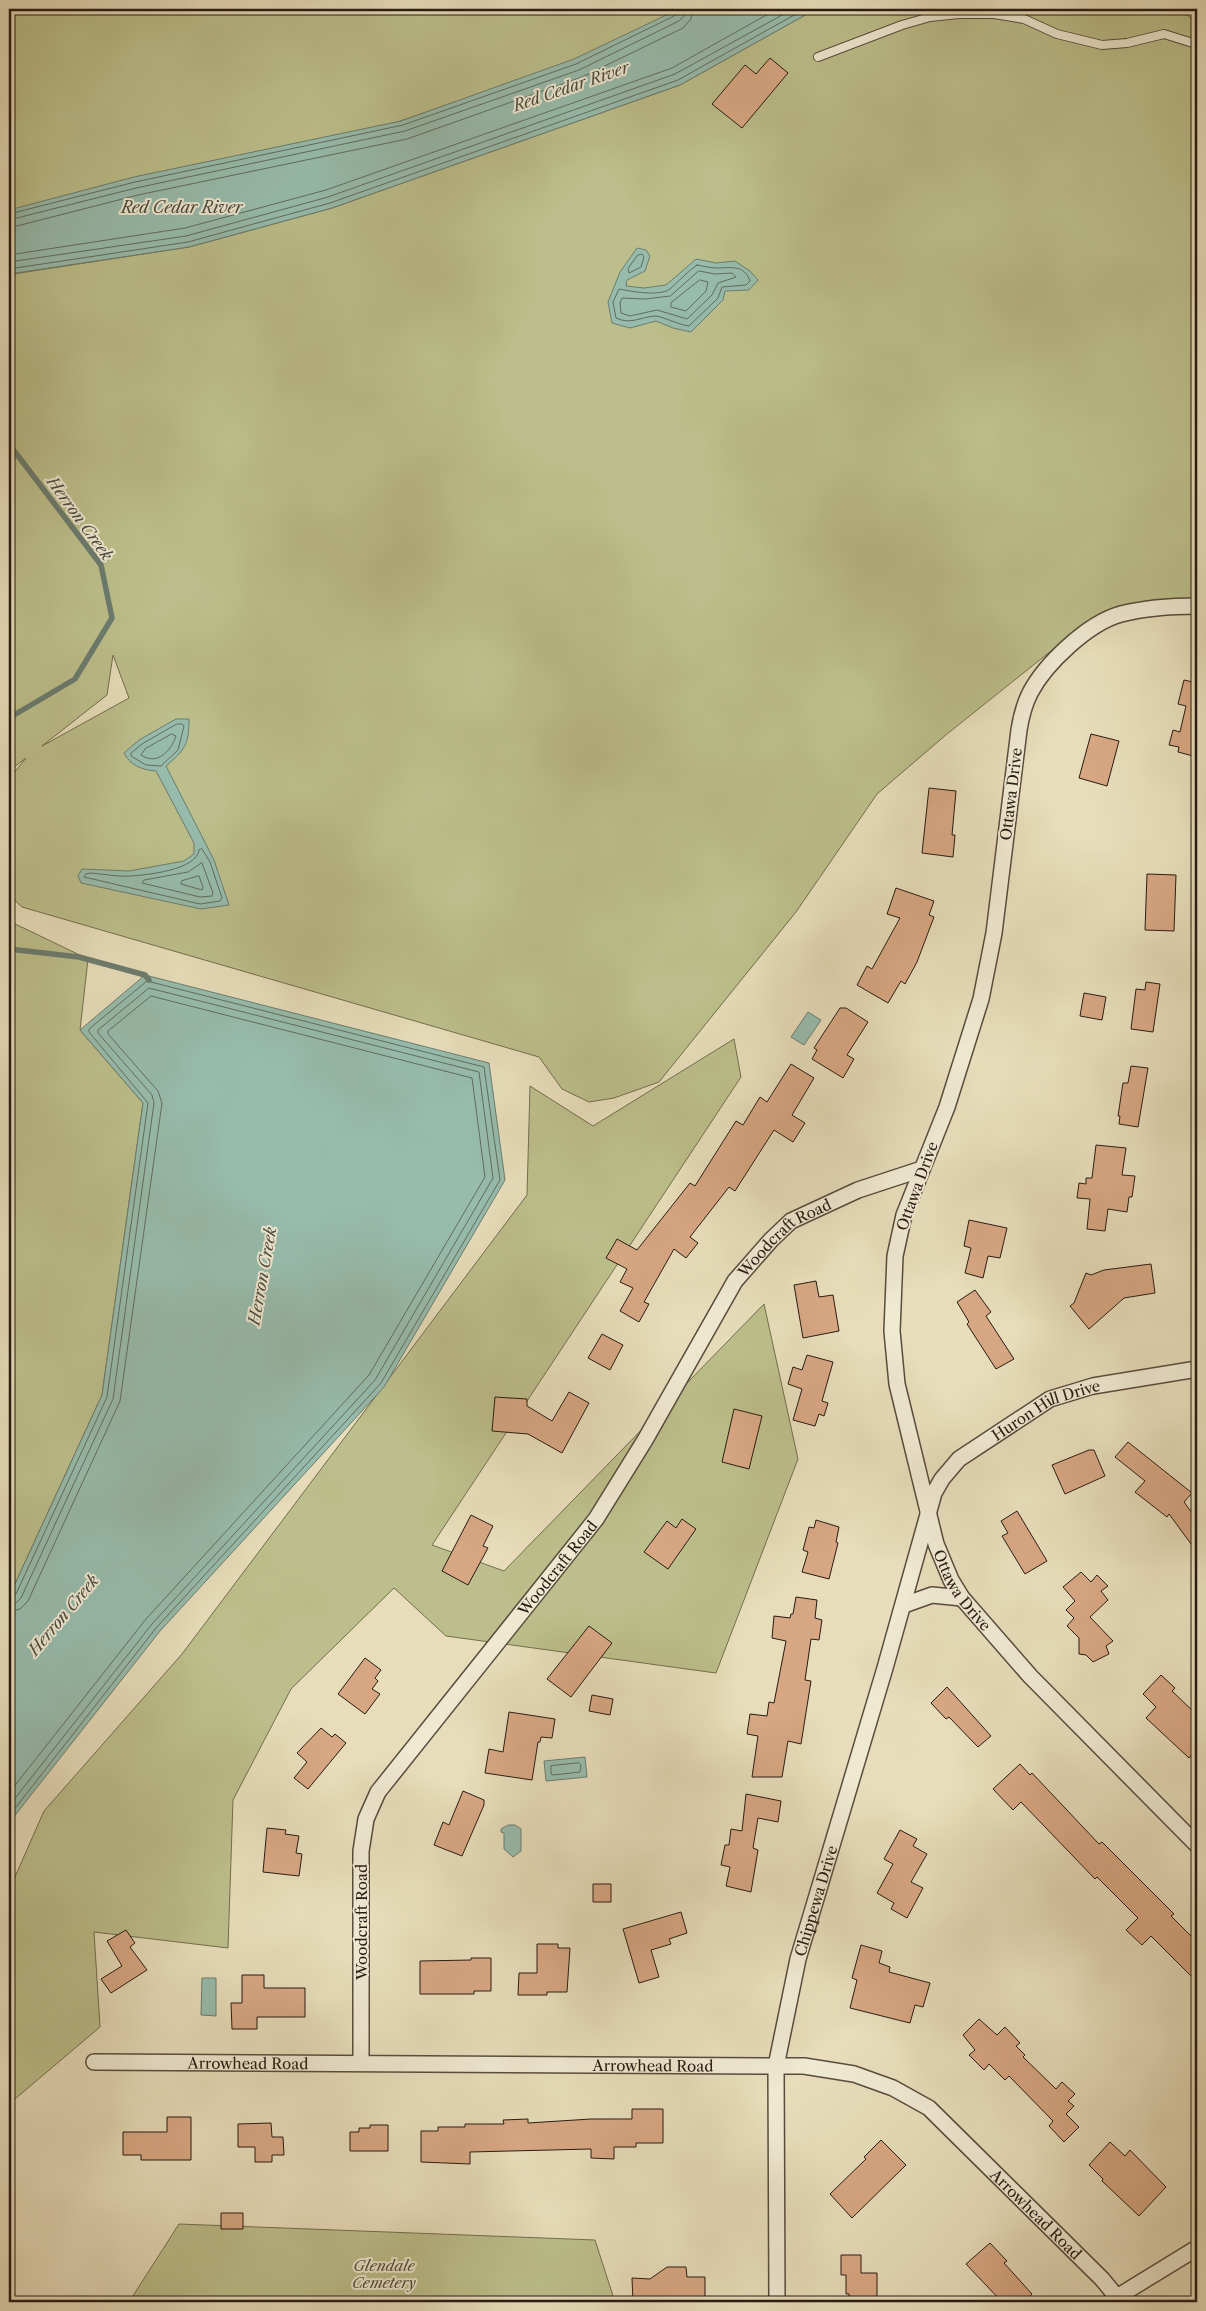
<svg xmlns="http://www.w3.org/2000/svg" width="1206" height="2311" font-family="'Libre Caslon Text',serif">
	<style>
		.green { fill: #bcbf8b; stroke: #726d4f; fill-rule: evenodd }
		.water { fill: #97bcad; stroke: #6b7c6f }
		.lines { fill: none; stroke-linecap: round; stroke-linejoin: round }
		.shore { stroke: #606c60; stroke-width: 1 }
		.stream { stroke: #6b7c6f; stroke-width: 5.5 }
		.building { fill: #d7a783; stroke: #281b13 }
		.lane-casing { stroke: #584c3d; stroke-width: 10 }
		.street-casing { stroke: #584c3d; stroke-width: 18 }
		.lane { stroke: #efe9d2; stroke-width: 8 }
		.street { stroke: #efe9d2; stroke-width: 15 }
		.labels { text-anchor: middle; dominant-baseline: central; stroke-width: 4; stroke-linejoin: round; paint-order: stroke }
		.street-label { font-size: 15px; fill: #281b13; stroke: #efe9d2 }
		.park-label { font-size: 15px; font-style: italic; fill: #544c37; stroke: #efe9d2 }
		.water-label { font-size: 16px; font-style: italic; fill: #494b41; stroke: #efe9d2 }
	</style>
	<rect width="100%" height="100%" fill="#e7ddba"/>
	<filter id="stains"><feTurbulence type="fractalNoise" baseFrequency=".004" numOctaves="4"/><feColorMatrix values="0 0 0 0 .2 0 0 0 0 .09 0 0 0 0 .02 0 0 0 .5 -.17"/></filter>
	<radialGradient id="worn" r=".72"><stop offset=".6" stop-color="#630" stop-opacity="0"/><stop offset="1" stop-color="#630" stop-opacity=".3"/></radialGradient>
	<path class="green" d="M9,9H720L705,17L245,174L47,218L13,274L189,247L332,208L680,85L816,9H1178L1197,22V599L1122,606L1091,619L947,734L877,794L796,912L659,1082L614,1098L589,1102L562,1089L539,1057L22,907L9,895V779L26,758L9,771ZM113,655L129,698L42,746L107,695Z
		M9,921L88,959L80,1030L143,1103L102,1395L9,1597Z
		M734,1039L741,1077L432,1545L504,1571L764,1304L798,1459L716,1673L446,1636L394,1588L291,1689L233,1800L228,1948L94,1932L100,2027L9,2104V1823L11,1821V1886L44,1811L182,1654L527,1195L530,1086L593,1126Z
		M179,2224L595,2240L615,2302H129Z"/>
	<path class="water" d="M679,9H816L680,85L332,208L189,247L9,274V210L134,177L401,121L574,59Z
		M637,248L646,250L650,256L645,271L627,280L626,286L644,288L666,285L696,259L716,263L735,261L750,271L758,280L749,290L725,291L723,300L691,332L673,328L656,321L630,328L612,323L608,302L620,272Z
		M176,719H189C189,744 185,750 166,766L214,860L229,905L201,909L81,883L78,876L82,869L129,871L184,861L194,854V843L156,771C142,770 130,765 124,753L139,740Z
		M145,975L489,1063L505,1180L384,1387L160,1631L9,1823V1597L102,1395L143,1103L80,1030Z
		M808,1012L821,1020L804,1045L791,1037Z
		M585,1757L587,1777L546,1781L544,1761Z
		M508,1825H515L521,1829V1851L513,1857L504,1849V1833L501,1832V1829Z
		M202,1978H216V2016L201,2015Z"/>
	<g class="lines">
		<path class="shore" d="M9,214L135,182L403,125L576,64L676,15L679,9
			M9,220L136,188L405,131L579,70L679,21L684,16L686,9
			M9,228L138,195L407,139L582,77L683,28L691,19L693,9
			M9,255L185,228L326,190L672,68L777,9
			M638,255L642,254L644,257L641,267L629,273L628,269Z
			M9,262L186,236L328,197L675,74L793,9
			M697,265C703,266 710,268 717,268C730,268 744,264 750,281L746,285L722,287L718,298L689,326C679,325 662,316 655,316C640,317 631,325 616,318L613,302L619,289C630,291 659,297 670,289C679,281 687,272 697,265Z
			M9,269L188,242L330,203L678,80L805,9
			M699,271L715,274L732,273L736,277L718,283L712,295L687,319L657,310L630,316L621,313L620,303L622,298L645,299L670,296Z
			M700,280L708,282L706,291L686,311L671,307V303Z
			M177,724H182L184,726L178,750L161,766L146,765L131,756V753L142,744Z
			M172,734L176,736C171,751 157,766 141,755L145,749Z
			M202,849L210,862L222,898L220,901L200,904L84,877L86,874L91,873C104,874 118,877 130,876C147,875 197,870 199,850Z
			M202,863L213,893L212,896L200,897L142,883L144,880L188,872Z
			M199,876L203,887L202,890L181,884L182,881Z
			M9,1598L16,1594L107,1397L148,1103L89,1032V1029L147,981L484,1067L500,1180L381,1383L156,1628L9,1816
			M9,1604L16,1603L21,1598L113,1399L154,1103L152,1095L98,1033V1030L149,988L479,1072L493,1178L375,1380L152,1624L9,1806
			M9,1612L20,1609L28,1601L120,1401L162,1103L158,1091L108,1034V1031L151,996L472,1078L485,1177L369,1375L146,1619L9,1793
			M579,1763L581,1765L580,1772L553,1775L551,1774V1766Z"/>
		<path class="stream" d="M9,444L101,565L112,618L75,679L9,718
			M9,949L79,957L145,975L149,980"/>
	</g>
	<path class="building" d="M770,58L788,73L742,128L712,104L745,65L756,74Z
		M1184,680L1197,683V757L1178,752L1179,747L1169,745L1173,730L1180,732L1186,706L1178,704Z
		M1091,734L1119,741L1107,786L1079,778Z
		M929,788L956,791L952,835H955L953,857L922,853Z
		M1147,874L1176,875L1174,931L1145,930Z
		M896,888L934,901L929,915L934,917L917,962L905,984L901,981L888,1003L857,985L867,966L872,969L900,918L887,914Z
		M1146,982L1160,984L1153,1032L1131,1029L1136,989L1145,990Z
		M1084,993L1106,997L1102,1020L1080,1016Z
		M840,1008H846L868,1022L847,1055L854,1059L843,1078L812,1059L817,1050L814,1048Z
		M791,1064L814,1078L792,1115L805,1123L793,1142L774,1130L735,1191L729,1187L690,1237L698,1243L686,1258L674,1249L644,1302L649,1304L639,1322L620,1311L633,1288L620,1282L627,1269L606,1258L617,1239L637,1250L690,1183L695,1186L736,1121L743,1125L760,1097L767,1102Z
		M1131,1066L1148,1068L1138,1127L1119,1124L1120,1116H1118L1123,1083H1128Z
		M1096,1145L1126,1148L1122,1175L1135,1176L1132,1197H1129L1127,1212L1108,1209L1105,1231L1087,1229L1090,1199L1077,1198L1079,1183L1086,1184V1178H1092Z
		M969,1220L1007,1228L1000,1258L988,1256L983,1278L965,1273L971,1248L964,1246Z
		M1151,1264L1155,1293L1124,1298L1089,1329L1070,1306L1074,1303L1086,1273L1091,1275L1104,1270Z
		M816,1281L819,1297L833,1295L839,1331L803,1338L794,1285Z
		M975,1290L991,1312L986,1316L1014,1359L996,1369L967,1324L969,1322L957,1302Z
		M602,1334L623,1345L610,1370L588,1358Z
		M807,1355L833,1362L822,1401L828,1403L824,1416L819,1414L815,1426L793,1420L802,1389L788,1384L793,1367L802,1370Z
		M569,1392L589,1403L562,1453L528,1434L492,1431L495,1397L527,1399V1406L552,1421Z
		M734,1409L762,1416L749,1469L722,1462Z
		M1128,1442L1192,1493L1184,1502L1197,1520V1552L1169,1514L1167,1517L1135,1492L1145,1481L1115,1457Z
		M1089,1450H1094L1105,1476L1065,1494L1052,1465Z
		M1017,1511L1047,1561L1025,1574L1002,1536L1008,1533L1001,1521Z
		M471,1515L493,1526L483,1546L488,1548L468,1585L442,1571Z
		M682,1519L696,1529L668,1569L644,1552L667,1521L676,1528Z
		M816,1520L839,1527L836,1542L838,1543L829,1579L802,1572L808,1552L803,1550L809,1527L814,1528Z
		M1081,1572L1091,1582L1097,1575L1108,1586L1101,1591L1108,1600L1090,1617L1113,1641L1106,1646L1109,1654L1093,1662L1086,1655L1079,1654V1638L1067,1626L1074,1618L1066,1610L1075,1601L1063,1587Z
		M796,1597L817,1600L815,1618L822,1620L819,1640L811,1639L805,1680L811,1681L801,1744L788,1741L782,1777H752L758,1736L747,1734L750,1714L767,1716L769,1702L774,1703L786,1641L772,1638L774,1616L790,1618L791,1614H793Z
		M589,1626L612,1643L571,1697L547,1679Z
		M365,1658L381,1670L375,1678L378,1681L372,1689L380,1694L365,1714L338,1694Z
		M1161,1675L1175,1688L1172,1691L1197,1715V1749L1189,1758L1146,1718L1156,1707L1143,1694Z
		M947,1687L991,1736L978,1747L949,1717L946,1719L931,1703Z
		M592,1695L613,1699L610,1715L589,1711Z
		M509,1712L555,1719L552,1738L541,1737L540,1742H538L532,1780L485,1773L489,1749L503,1752Z
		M321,1728L332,1737L335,1734L346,1743L308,1789L294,1778L307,1762L297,1753Z
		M1020,1764L1030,1775L1032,1773L1099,1844L1102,1842L1174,1914L1171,1916L1197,1942V1982L1151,1936L1142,1945L1126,1930L1138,1918L1097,1877L1095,1879L1021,1802L1013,1810L993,1789Z
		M463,1791L484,1800V1805L462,1856L434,1845L443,1822L449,1825Z
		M746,1794L781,1801L778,1822L758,1818L753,1848L758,1850L751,1892L726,1886L730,1867L721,1865L725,1845H729L731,1829L742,1831Z
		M267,1828L286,1830L285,1834L299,1836L296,1853L302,1854L299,1876L263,1872Z
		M900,1830L917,1839L913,1846L927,1854L911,1882L923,1888L907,1918L891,1909L894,1903L877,1893L893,1864L884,1859Z
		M593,1884H611V1902H593Z
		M681,1912L687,1933L669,1939L671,1944L651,1950L659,1977L639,1983L623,1929Z
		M126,1930L135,1943L130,1947L147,1970L111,1993L101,1979L122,1966L107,1941Z
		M537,1944H558V1948H570L567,1992H547V1995H518L519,1973H537Z
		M861,1945L882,1951L879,1963L890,1967L889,1972L930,1983L923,2007L915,2005L910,2023L850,2008L857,1980L852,1978Z
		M471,1958H491V1991H474V1994H420V1961L471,1960Z
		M242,1975H264V1988H305V2017H257V2029H232L231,2003H242Z
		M979,2019L997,2035L1005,2027L1020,2043L1016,2046L1025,2055L1023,2057L1056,2089L1062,2082L1075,2094L1068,2101L1074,2106L1066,2114L1079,2127L1064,2142L1049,2126L1053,2121L1009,2076L1005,2080L989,2064L984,2070L969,2055L975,2050L963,2035Z
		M632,2109H663V2143H636V2147H614V2159L591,2158V2149L470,2152V2164L421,2162V2131H438V2127H465V2124H504L503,2120L528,2119V2123L591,2119H632Z
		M167,2117H191V2160H141V2155H123V2132H167Z
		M271,2123L272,2137H283L284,2155H272V2162H255V2147H238V2124Z
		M370,2125H388V2151H350V2132H359V2128H370Z
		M881,2140L906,2165L852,2218L830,2194L866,2159L864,2157Z
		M1110,2142L1125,2156L1130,2150L1166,2187L1139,2216L1102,2181L1103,2179L1089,2165Z
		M221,2213H243V2229H221Z
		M990,2243L1007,2261L1004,2263L1032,2294L1024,2302H1002L966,2264Z
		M841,2255H861V2273H877V2302H849V2294H846V2275H841Z
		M667,2267H686L687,2277H705V2302H633L632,2278L650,2279Z"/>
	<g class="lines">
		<g class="lane-casing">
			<path id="lane" d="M818,57L902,25L930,17L959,14H994L1024,19L1057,34L1102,45L1127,43L1164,34L1193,43L1197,47"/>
		</g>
		<g class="street-casing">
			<g id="street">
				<path id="s1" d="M1197,606C1173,606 1145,608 1121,614C1088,623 1045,664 1030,693C1024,705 1021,717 1019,730L994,933L981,999L947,1107L904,1215L895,1256L892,1331L897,1384L936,1544L951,1580L962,1598L1030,1676L1197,1845"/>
				<path d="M904,1605L932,1595L962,1598"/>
				<path id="s2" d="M94,2062L776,2066H804L854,2074L893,2088L929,2108L1102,2279L1121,2302"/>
				<path id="s3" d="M361,2063V1851L366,1819L378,1792L596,1519L645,1440L735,1281L771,1240L791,1221L858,1190L922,1169"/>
				<path d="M1117,2297L1197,2248"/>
				<path id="s4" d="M777,2302L776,2066L798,1959L885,1668L934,1493L942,1479L959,1459L1050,1399L1093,1386L1197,1369"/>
			</g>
		</g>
		<use href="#lane" class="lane"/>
		<use href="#street" class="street"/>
	</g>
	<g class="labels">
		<g class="street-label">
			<text transform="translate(1011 794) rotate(-83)">Ottawa Drive</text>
			<text transform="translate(917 1186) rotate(-70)">Ottawa Drive</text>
			<text stroke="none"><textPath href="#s3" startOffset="966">Woodcraft Road</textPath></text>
			<text stroke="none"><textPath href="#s4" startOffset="974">Huron Hill Drive</textPath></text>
			<text stroke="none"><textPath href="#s3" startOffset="561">Woodcraft Road</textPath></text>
			<text stroke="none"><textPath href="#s1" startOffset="1128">Ottawa Drive</textPath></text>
			<text stroke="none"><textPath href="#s4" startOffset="406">Chippewa Drive</textPath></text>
			<text transform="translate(361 1922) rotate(-90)">Woodcraft Road</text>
			<text stroke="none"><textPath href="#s2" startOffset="154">Arrowhead Road</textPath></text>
			<text stroke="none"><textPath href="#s2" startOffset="559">Arrowhead Road</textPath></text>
			<text stroke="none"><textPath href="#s2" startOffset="994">Arrowhead Road</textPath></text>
		</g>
		<g class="park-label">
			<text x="384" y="2265">Glendale<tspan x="384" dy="17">Cemetery</tspan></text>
		</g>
		<g class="water-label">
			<text transform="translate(571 86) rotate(-19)">Red Cedar River</text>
			<text x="182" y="207">Red Cedar River</text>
			<text transform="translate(80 518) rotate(54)">Herron Creek</text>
			<text transform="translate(262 1276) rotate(-80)">Herron Creek</text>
			<text transform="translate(63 1615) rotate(-50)">Herron Creek</text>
		</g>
	</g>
	<rect width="1206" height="2311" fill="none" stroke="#e7ddba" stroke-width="30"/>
	<rect x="10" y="10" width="1186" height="2291" fill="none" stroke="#281b13" stroke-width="2.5"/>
	<rect x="15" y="15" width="1176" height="2281" fill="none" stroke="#281b13"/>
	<rect width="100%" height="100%" filter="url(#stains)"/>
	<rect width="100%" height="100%" fill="url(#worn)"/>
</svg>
